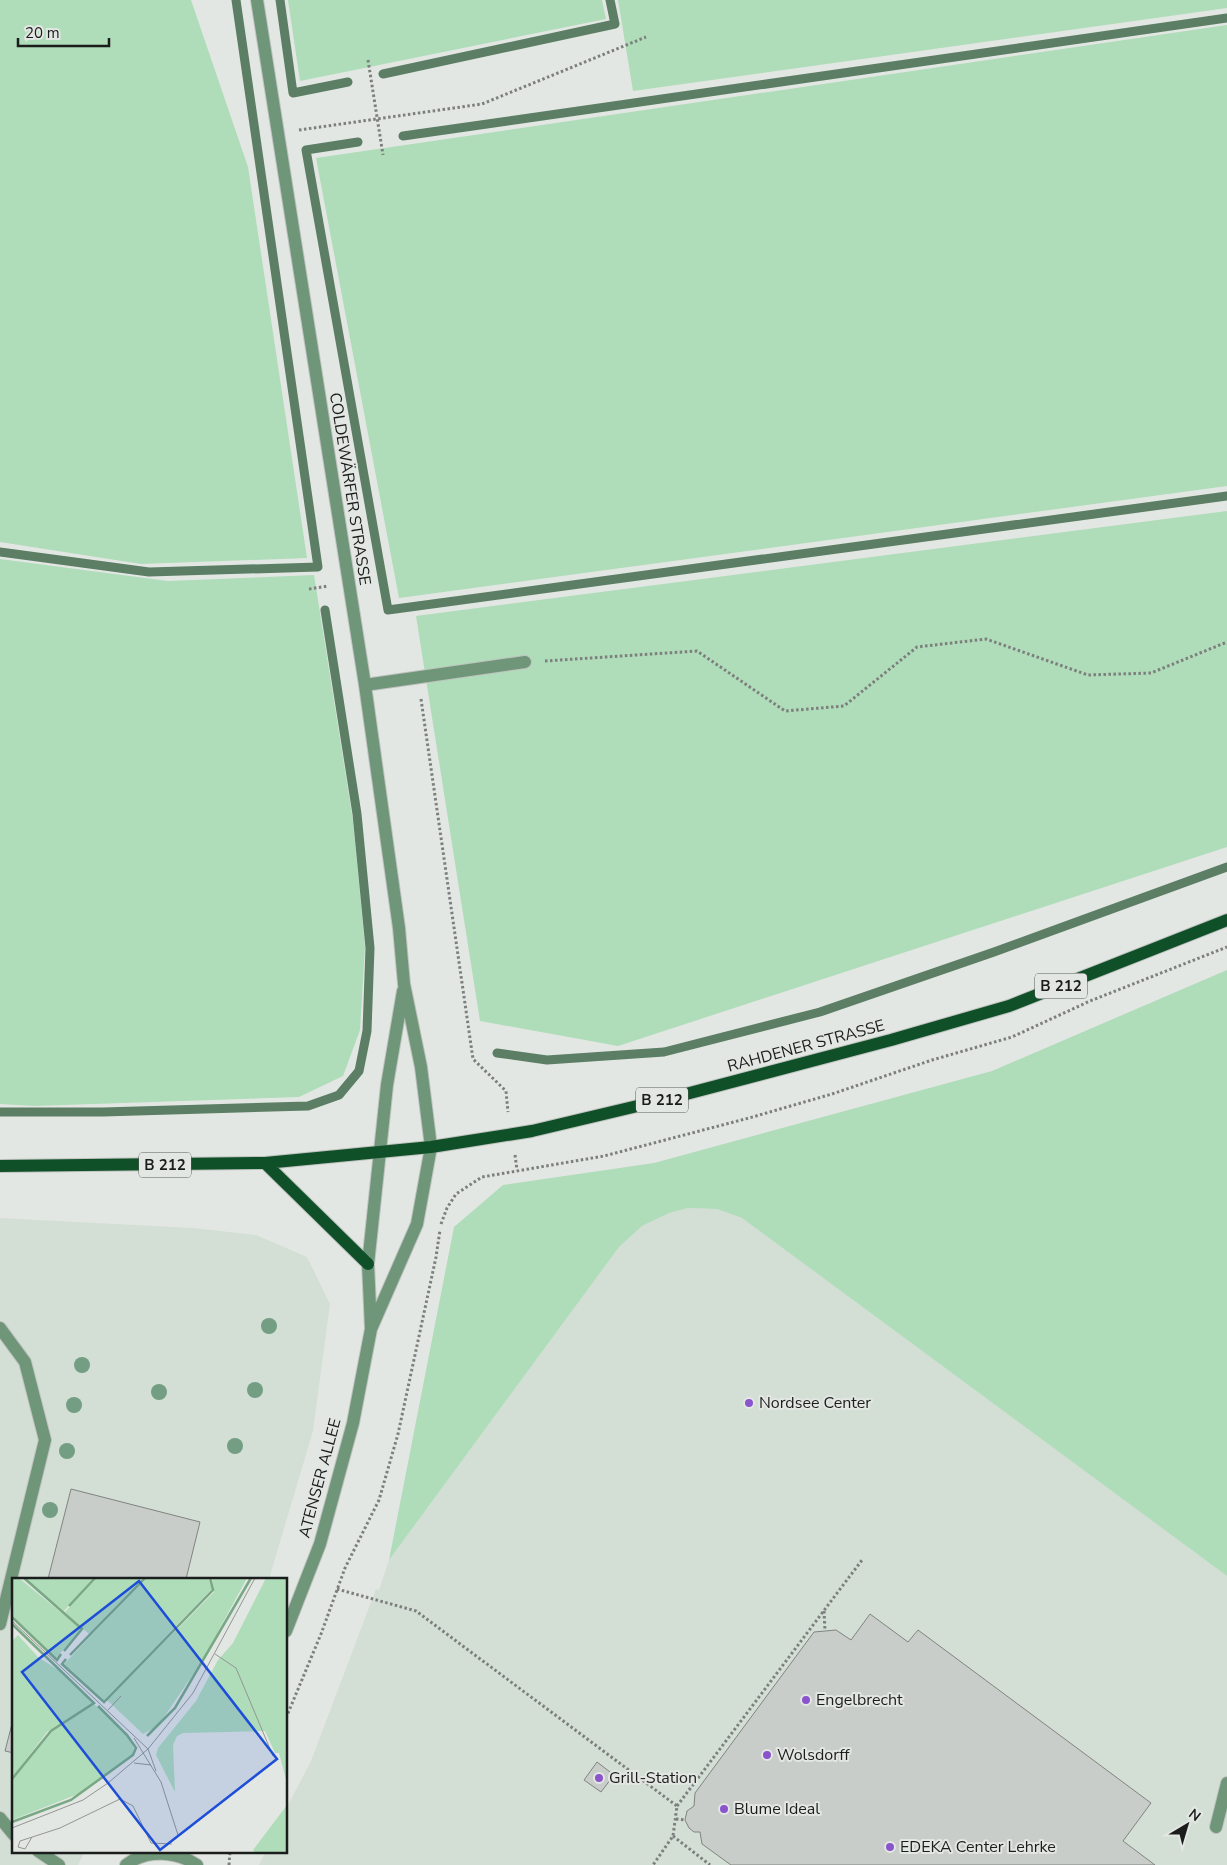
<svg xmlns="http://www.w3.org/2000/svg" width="1227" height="1865" font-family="'Nunito Sans',sans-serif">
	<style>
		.built { fill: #d3ded5 }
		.green { fill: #afdcb9 }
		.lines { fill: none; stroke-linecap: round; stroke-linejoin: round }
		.stream { stroke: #5c7e65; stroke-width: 9 }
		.building { fill: #c9cdca; stroke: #818481 }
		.minor-casing { stroke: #bfc3bf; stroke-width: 14 }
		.major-casing { stroke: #bfc3bf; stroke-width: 14 }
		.path { stroke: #7c7f7d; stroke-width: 3; stroke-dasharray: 2.5 2.5; stroke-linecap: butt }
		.minor { stroke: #709679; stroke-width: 12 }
		.major { stroke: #105029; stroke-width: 12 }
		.tree { fill: #739e83 }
		.poi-dot { fill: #8a54cc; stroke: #e3e7e3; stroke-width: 2 }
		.labels { text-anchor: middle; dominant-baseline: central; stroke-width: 4; stroke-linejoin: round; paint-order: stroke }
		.shield { fill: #e3e7e3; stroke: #575a58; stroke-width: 1 }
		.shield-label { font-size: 15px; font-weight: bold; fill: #1b1d1c }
		.street-label { font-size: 16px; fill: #1b1d1c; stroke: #e3e7e3 }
		.poi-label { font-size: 16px; fill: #1b1d1c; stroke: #e3e7e3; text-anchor: start }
		.inset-river { fill: none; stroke: #78a884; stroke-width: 2.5 }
		.inset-road { fill: none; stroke: #939693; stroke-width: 1 }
		.view { fill: #1d4ed8; fill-opacity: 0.15; stroke: #1d4ed8; stroke-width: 2.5 }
		.inset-edge { fill: none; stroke: #1b1d1c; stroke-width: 2.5 }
	</style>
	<rect width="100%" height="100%" fill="#e3e7e3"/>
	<path class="built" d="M688,1208L717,1209L742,1218L1227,1576V1865H259L266,1851H286V1809L311,1761L376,1589L379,1590L389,1560L619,1247L642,1226L669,1213Z
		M0,1218L193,1228L256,1235L307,1257L330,1304L313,1431L269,1579H14V1851H85L78,1865H0Z"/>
	<path class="green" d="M0,0H191L248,167L307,558L141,564L0,542Z
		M288,0H602L606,19L300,81Z
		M618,0H1227V8L633,91Z
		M1227,25V486L399,598L316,158Z
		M1227,511V847L618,1046L480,1021L416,616Z
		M0,559L168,581L314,575L353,821L365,947L360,1030L343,1076L299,1097L34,1106L0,1104Z
		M1227,970V1576L742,1218L717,1209L688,1208L669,1213L642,1226L619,1247L389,1560L454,1227L503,1185L654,1163L992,1071Z"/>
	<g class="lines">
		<path class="stream" d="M280,0L293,93L348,82
			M383,74L615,24L610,0
			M403,136L1227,18
			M358,142L306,150L388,610L1227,496
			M0,552L149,572L318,567L236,0
			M497,1053L547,1060L664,1052L820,1012L994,952L1227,867
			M0,1112H103L308,1106L339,1095L359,1071L367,1031L370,948L357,814L325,610"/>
	</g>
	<path class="building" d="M71,1489L200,1522L186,1579H48Z
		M870,1614L908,1642L918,1630L1151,1803L1123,1841L1155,1865H731L702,1844L700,1832H694L689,1828L685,1820L687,1811L694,1806L695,1793L814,1632L836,1630L851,1640Z
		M14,1716V1753L5,1751Z
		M597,1762L614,1775L601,1792L584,1780Z"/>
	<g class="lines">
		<g class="minor-casing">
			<path id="minor" d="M257,0L365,685L399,928L404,984L421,1067L431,1147L417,1224L371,1329
				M365,685L525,662
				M0,1328L25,1362L45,1440L0,1624
				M286,1631L320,1544L353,1423L371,1329L368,1264L387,1085L403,991
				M0,1818L14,1835
				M1216,1827L1227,1783
				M38,1851L59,1865
				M126,1865C146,1849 176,1851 197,1865"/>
		</g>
		<g class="major-casing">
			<path id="major" d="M265,1163L368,1264
				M0,1166L265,1163L431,1147L532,1131L667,1099L891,1040L1009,1006L1227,920"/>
		</g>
		<path class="path" d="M368,60L383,155
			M299,130L482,104L646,37
			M309,589L328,586
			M545,661L697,651L785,711L844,706L917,647L986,639L1088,675L1151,673L1227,642
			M421,699L473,1059L506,1091L508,1112
			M515,1155L517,1170
			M441,1224L447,1208L456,1194L482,1177L604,1156L749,1118L832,1094L932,1060L1012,1037L1090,1001L1227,947
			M337,1589L416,1611L677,1806L673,1836L653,1865
			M824,1611L825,1631
			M286,1718L321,1634L345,1568L379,1500L398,1434L436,1257L440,1230
			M677,1806L862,1560
			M676,1819L685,1820
			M673,1836L710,1865
			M229,1865L230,1851"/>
		<use href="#minor" class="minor"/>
		<use href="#major" class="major"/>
	</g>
	<g class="tree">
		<circle cx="269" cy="1326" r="8"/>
		<circle cx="82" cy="1365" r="8"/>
		<circle cx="255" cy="1390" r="8"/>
		<circle cx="159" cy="1392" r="8"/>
		<circle cx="74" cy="1405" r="8"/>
		<circle cx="235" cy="1446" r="8"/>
		<circle cx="67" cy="1451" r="8"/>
		<circle cx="50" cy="1510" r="8"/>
	</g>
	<g class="poi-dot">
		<circle cx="749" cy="1403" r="5"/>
		<circle cx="806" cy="1700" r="5"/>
		<circle cx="767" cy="1755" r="5"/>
		<circle cx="599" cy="1778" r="5"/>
		<circle cx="724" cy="1809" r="5"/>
		<circle cx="890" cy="1847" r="5"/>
	</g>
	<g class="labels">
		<g class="shield">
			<rect x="1035" y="973.5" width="52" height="25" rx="4"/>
			<rect x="636" y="1087.5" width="52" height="25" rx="4"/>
			<rect x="139" y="1152.5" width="52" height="25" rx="4"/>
		</g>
		<g class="shield-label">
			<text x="1061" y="986">B 212</text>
			<text x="662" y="1100">B 212</text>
			<text x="165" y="1165">B 212</text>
		</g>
		<g class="street-label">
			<text transform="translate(350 489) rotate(81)">COLDEWÄRFER STRASSE</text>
			<text transform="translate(806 1046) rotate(-15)">RAHDENER STRASSE</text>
			<text transform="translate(320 1478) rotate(-75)">ATENSER ALLEE</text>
		</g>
		<g class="poi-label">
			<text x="759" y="1403">Nordsee Center</text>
			<text x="816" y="1700">Engelbrecht</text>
			<text x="777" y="1755">Wolsdorff</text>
			<text x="609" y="1778">Grill-Station</text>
			<text x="734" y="1809">Blume Ideal</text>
			<text x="900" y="1847">EDEKA Center Lehrke</text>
		</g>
	</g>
	<g transform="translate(12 1578)">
		<rect width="275" height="275" fill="#e3e7e3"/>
		<path d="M0,0H7L69,51L44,80L0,37ZM13,0H81L52,33ZM84,0H131L77,56L53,34ZM134,0H196L200,11L92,122L52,86ZM200,0H235L190,83L146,148L131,156L95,122L202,14ZM254,0H275V205L267,175H263L253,153L171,155L165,158L161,167L163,214L144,177L146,170L184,123L206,82L221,65ZM6,57L26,79L46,92L81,125L35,154L0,200V63ZM82,126L115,157L122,171L120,177L71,214L0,242V202L40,154ZM275,227V275H244L241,272Z" fill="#afdcb9"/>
		<path class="inset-river" d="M12,0L70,51L52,73M57,28L83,0M0,39L45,82L49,76M0,46L82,125L39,153L0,201M58,77L133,0M54,81L50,86L92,124L201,12L198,0M135,158L163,130L239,0M0,244L59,222L121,177L124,170L115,157L86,128"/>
		<path class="inset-road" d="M0,43L136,171L144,193M203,76L224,90L261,178M96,132L109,118M122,160L149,204L166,257M122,185L139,187M0,250L71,222L96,205L136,171L181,115L243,0M20,259L13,271L6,269L8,263L48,250L108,221L121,228L139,265L160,266"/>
		<path class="view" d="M127,3L265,181L148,272L10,94Z"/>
		<rect width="275" height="275" class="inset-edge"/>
	</g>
	<g transform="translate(1187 1825) rotate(38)" stroke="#e3e7e3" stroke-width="4" paint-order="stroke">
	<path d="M0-4L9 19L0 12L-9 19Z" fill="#1b1d1c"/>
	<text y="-8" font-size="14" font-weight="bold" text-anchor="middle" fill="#1b1d1c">N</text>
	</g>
	<path d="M18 38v8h91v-8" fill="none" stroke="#1b1d1c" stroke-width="2.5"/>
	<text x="25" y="38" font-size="15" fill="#1b1d1c" stroke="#e3e7e3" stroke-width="4" paint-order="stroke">20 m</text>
</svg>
